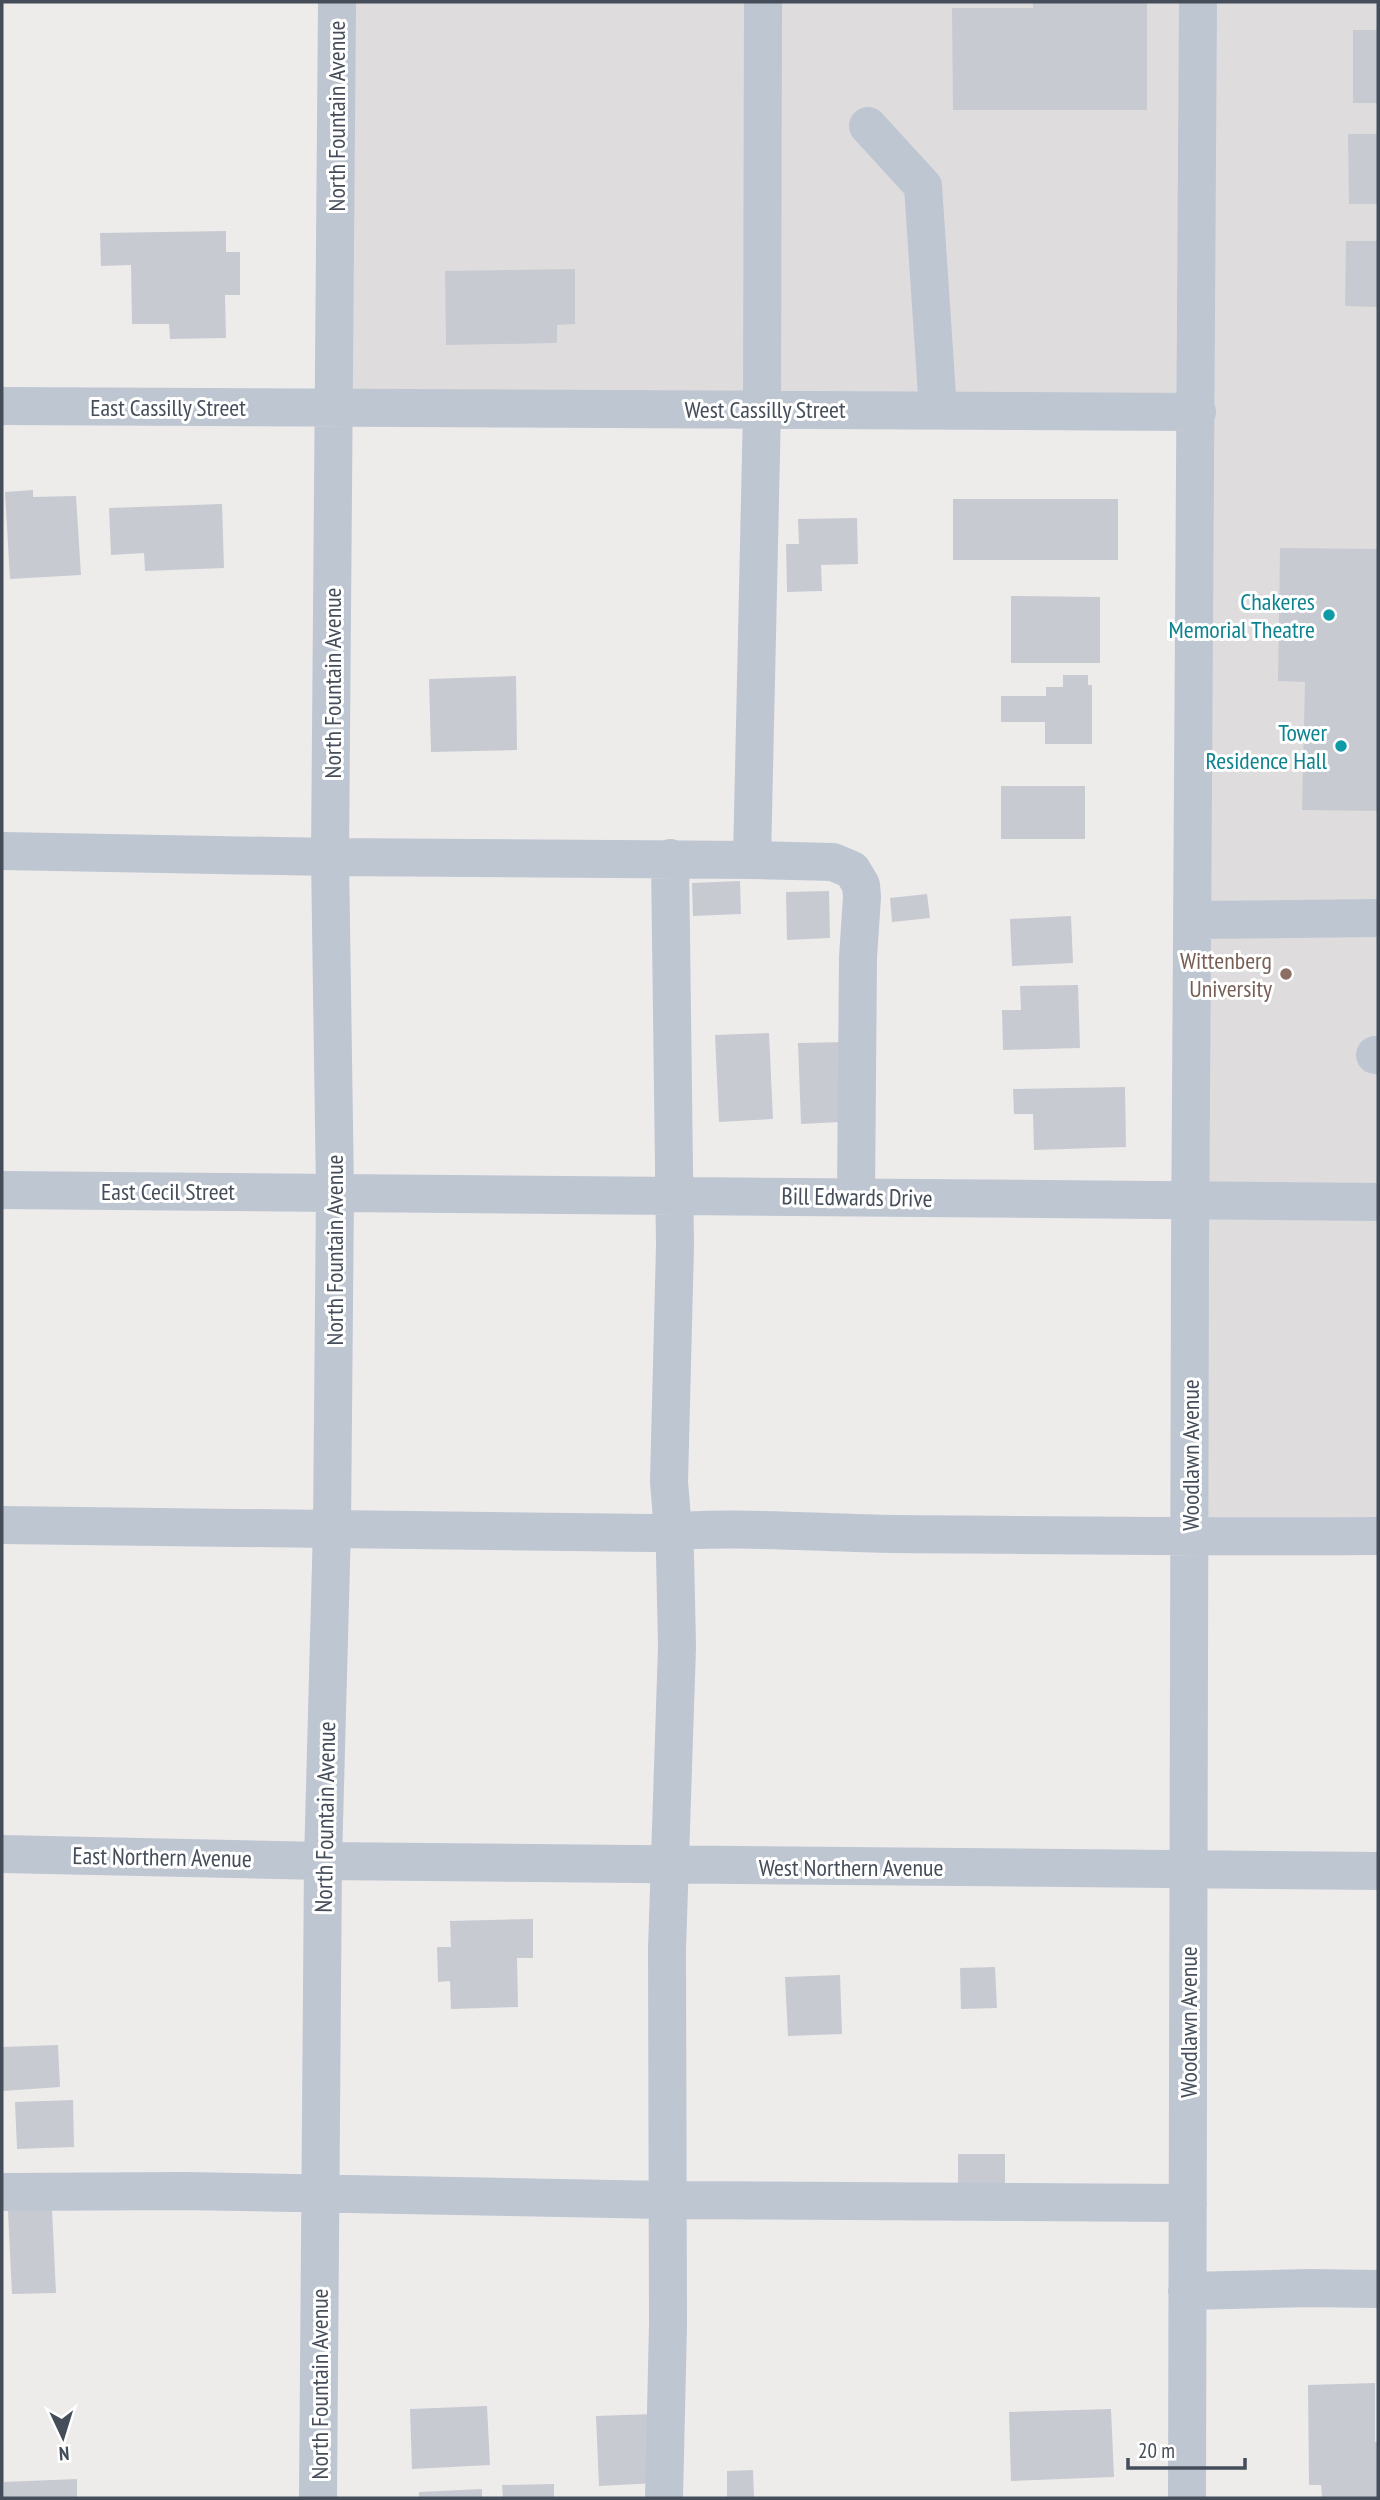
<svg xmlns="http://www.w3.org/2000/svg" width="1380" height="2500" font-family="'PT Sans Narrow',sans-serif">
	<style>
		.education { fill: #dfdcdd }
		.building { fill: #c8cad1 }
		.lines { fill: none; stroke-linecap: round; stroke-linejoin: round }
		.minor { stroke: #bec6d2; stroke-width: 38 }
		.culture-dot { fill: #0f9aa8; stroke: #fff; stroke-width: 2.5 }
		.education-dot { fill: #8d6e63; stroke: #fff; stroke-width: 2.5 }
		.labels { text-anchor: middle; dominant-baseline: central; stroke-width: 6; stroke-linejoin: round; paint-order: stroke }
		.street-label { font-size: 24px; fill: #444d59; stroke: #fff }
		.culture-label { font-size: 24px; fill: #0d838f; stroke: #fff; text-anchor: end }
		.education-label { font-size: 24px; fill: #785e54; stroke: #fff; text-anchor: end }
	</style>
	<rect width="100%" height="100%" fill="#eeebeb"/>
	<path class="education" d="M336,2H1378V1536L1190,1537L1197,412L334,408Z"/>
	<path class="building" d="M1033,2H1147V110H953L952,8H1033Z
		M1353,30H1378V103H1353Z
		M1348,134H1378V204H1349Z
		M226,231V252H240V295H225L226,338L170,339L169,324H132L131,265L101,266L100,233Z
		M1346,241H1378V307L1345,306Z
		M575,269V324L557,325V343L446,345L445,271Z
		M33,490V497L76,496L81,575L10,579L5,492Z
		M953,499H1118V560H953Z
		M222,504L224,568L145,571L144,553L111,555L109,508Z
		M857,518L858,564L821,565L822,591L787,592L786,544H799L798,519Z
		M1280,548L1378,549V811L1302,810L1305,682L1278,681Z
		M1011,596L1100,597V663H1011Z
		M1063,675H1088V685H1092V744H1045V722H1001V696H1046V687H1063Z
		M516,676L517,750L431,752L429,679Z
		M1001,786H1085V839H1001Z
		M740,881L741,914L693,916L692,883Z
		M829,891L830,938L787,940L786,892Z
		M927,894L930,918L892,922L890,898Z
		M1071,916L1073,963L1012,966L1010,919Z
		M1078,985L1080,1048L1003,1050L1002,1010H1021L1020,986Z
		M769,1033L773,1119L719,1122L715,1035Z
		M847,1042L840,1122L801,1124L798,1043Z
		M1125,1087L1126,1147L1034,1150L1033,1114H1014L1013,1089Z
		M533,1919V1958H517L518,2007L451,2009L450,1981L438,1982L437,1947H451L450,1921Z
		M995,1967L997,2008L961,2009L960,1968Z
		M840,1975L842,2034L788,2036L785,1977Z
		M58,2045L60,2087L3,2091L2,2047Z
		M73,2100L74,2147L17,2149L15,2102Z
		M958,2154H1005V2189H958Z
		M52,2209L56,2293L12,2294L8,2211Z
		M1375,2383V2442H1378V2498H1322L1321,2485H1309L1308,2385Z
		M487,2406L490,2465L412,2469L410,2409Z
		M1111,2409L1114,2477L1011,2481L1009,2412Z
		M654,2414L657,2483L599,2486L596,2416Z
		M753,2470L754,2498H727V2471Z
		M77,2479V2498H4V2482Z
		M554,2484V2498H503L502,2485Z
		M482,2489V2498H419V2492Z"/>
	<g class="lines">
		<path class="minor" d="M868,126L923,186L938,410
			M2,406L1197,412
			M2,851L330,857L752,860L833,862L852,870L861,885L862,897L858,957L856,1197
			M752,860L762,409L763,2
			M1193,920L1378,918
			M1375,1055H1378
			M2,1190L1378,1202
			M2,1525L651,1533C732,1525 814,1533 895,1534C1056,1535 1217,1537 1378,1536
			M2,1854L323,1861L1378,1871
			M2,2192L184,2191L666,2200L1188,2203
			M1187,2291L1309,2288L1378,2289
			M318,2498L323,1861L332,1527L335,1192L330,857L337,2
			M664,2498L668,2324L667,1949L677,1647L675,1554L669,1482L675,1246L670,858
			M1187,2498L1190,1252L1198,2"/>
	</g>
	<g class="culture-dot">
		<circle cx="1329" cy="615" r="7"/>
		<circle cx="1341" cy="746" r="7"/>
	</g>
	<circle class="education-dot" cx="1286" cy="974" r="7"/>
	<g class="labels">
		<g class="street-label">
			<text transform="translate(336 116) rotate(-90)">North Fountain Avenue</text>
			<text x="168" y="407">East Cassilly Street</text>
			<text x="765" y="409">West Cassilly Street</text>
			<text transform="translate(332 683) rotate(-90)">North Fountain Avenue</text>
			<text x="168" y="1191">East Cecil Street</text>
			<text transform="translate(857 1197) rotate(1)">Bill Edwards Drive</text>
			<text transform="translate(334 1250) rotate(-90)">North Fountain Avenue</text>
			<text transform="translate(1190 1455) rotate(-90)">Woodlawn Avenue</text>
			<text transform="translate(325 1817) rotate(-89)">North Fountain Avenue</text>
			<text transform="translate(162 1857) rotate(1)">East Northern Avenue</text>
			<text x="851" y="1867">West Northern Avenue</text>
			<text transform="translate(1188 2022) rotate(-90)">Woodlawn Avenue</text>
			<text transform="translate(319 2384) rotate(-90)">North Fountain Avenue</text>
		</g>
		<g class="culture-label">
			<text x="1315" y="601">Chakeres<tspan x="1315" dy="28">Memorial Theatre</tspan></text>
			<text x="1327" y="732">Tower<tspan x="1327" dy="28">Residence Hall</tspan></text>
		</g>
		<g class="education-label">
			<text x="1272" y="960">Wittenberg<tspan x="1272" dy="28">University</tspan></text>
		</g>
	</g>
	<rect width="1380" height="2500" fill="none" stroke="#444d59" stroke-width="7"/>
	<g transform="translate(63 2437) rotate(176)" stroke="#ffffff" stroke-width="5" paint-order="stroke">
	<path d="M0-5L12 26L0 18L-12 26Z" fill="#444d59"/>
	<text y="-10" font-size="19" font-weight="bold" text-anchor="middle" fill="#444d59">N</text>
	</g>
	<path d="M1128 2458v10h117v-10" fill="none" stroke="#444d59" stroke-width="3.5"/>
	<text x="1138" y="2458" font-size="21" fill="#444d59" stroke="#ffffff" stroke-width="5" paint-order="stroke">20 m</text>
</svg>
